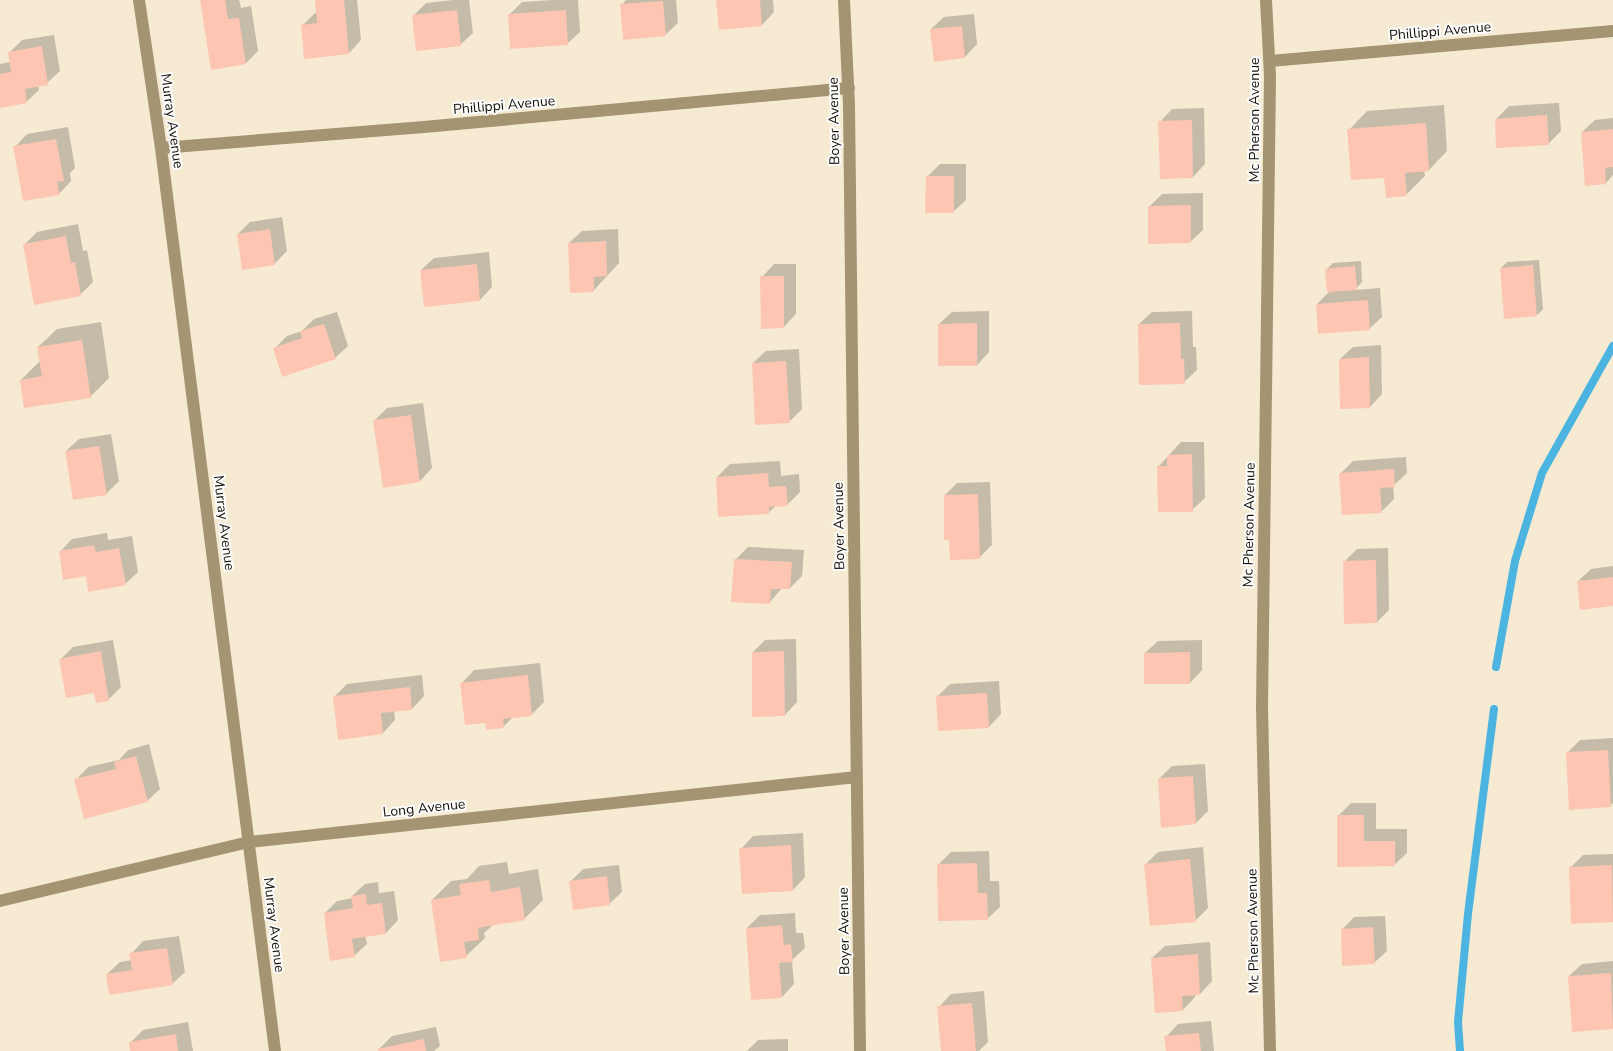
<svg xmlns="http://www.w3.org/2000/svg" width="1613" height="1051" font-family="'Nunito Sans',sans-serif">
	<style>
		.shadow { fill: #0003 }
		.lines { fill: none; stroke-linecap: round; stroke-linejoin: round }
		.stream { stroke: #4bb4e1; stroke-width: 8 }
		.building { fill: #fdc5b2 }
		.minor { stroke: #a59472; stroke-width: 12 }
		.labels { text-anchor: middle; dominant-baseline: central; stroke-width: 4; stroke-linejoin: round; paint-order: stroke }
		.street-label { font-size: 14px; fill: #151109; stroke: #fff }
	</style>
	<rect width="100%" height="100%" fill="#f6ead2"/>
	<path class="shadow" d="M201,0H239L241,8L251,6L258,51L246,63Z
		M316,0H357L361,40L349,53L306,57L302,26L315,13H318Z
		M453,0H469L473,33L460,45L414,15L426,3Z
		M553,0H578L580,32L567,44L509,15L522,2Z
		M626,0H676L678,23L665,35L622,5Z
		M718,0H773L774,12L762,25Z
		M974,14L977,44L965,57L931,29L944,17Z
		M54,35L60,71L47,83L38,85L39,90L26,102L0,106V64L11,62L10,52L22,40Z
		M1559,103L1561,131L1548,144L1496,119L1509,106Z
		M1444,105L1447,151L1429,170H1424L1425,176L1406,195L1386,176L1349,130L1367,111Z
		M1204,108L1205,164L1193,177L1160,122L1172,109Z
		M1613,118V175L1606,183L1582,132L1595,120Z
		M68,127L75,168L70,173L71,181L59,194L15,147L27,134Z
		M940,164H966V200L953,212L928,176Z
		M1203,193V230L1190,242L1150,206L1162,194Z
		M282,217L287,251L274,264L238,234L250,222Z
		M78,224L83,251L87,250L93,282L81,294L24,245L37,232Z
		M618,229L619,263L594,290L569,243L582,231Z
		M489,252L492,287L480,300L421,270L434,258Z
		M1539,260L1543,309L1537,315L1501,268L1507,262Z
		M1361,261L1362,282L1355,290L1380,288L1382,317L1369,329L1317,304L1331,290L1327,269L1333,263Z
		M774,264H796V314L784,327L762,277Z
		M989,311V352L977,365L939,324L952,312Z
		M1192,311L1193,347H1196L1197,370L1184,382L1139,324L1152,312Z
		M337,312L348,346L335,358L274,349L287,336L302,331L314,319Z
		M101,322L109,378L90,397L21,380L40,361L38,347L57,329Z
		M1381,345L1382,394L1370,407L1340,359L1353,347Z
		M799,349L802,409L789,422L753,363L766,351Z
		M423,403L432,468L420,481L375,420L387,408Z
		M111,434L119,481L106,494L66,451L79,439Z
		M1181,442H1204L1205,498L1192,510L1158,467Z
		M1406,457L1407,473L1393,486L1394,499L1381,512L1341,473L1353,461Z
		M780,461L781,476L799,474L800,492L787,505L776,506L769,512L717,477L730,464Z
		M990,482L992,545L979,558L950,539L945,495L957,483Z
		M107,533L108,540L132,536L138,572L125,584L87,574L60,552L72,539Z
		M748,547L804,550L802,576L790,588H782L770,602L735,560Z
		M1388,548L1389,610L1377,622L1344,562L1357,549Z
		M1613,566V605L1578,581L1591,569Z
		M796,639L797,702L785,715L753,652L765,640Z
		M113,640L121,687L108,700L95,691L61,659L73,647Z
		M1202,640V670L1190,683L1145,653L1158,641Z
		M540,663L544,702L531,715L513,717L503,727L486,722L462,683L474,670Z
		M422,675L424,696L412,709L394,710L395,720L383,733L334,697L347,684Z
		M999,681L1001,714L989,727L937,697L950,684Z
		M1613,738V803L1610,806L1567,753L1580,740Z
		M149,744L160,789L147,801L76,780L88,767L119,760L128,750Z
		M1205,764L1208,811L1196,823L1159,779L1172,766Z
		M1351,803H1376V829H1407V853L1394,865L1338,866V816Z
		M803,833L805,877L793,890L744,893L741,849L753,836Z
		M1203,847L1208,908L1196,920L1146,864L1158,852Z
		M989,851L990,881H999L1000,907L987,919L939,864L951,852Z
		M1613,854V921L1572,923L1570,868L1583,855Z
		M507,862L509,874L538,869L543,900L524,919L494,924L484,933L485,938L466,956L432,900L451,881L467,879L479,866Z
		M619,865L622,892L609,904L570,882L583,869Z
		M378,882L379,893L394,891L398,920L386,933L365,935L367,944L354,956L325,913L337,901L353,898L352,896L365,884Z
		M795,913L796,933H803L805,948L792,960L794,984L782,997L747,928L760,915Z
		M1385,916L1387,951L1374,963L1342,930L1354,917Z
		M179,936L185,972L172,984L107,974L120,962L132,960L131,954L143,941Z
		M1210,942L1212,981L1200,994H1195V997L1183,1010L1152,958L1165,946Z
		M1613,961V1028L1573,1031L1569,976L1582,964Z
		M984,991L988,1042L979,1051H943L939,1007L951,994Z
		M1211,1021L1214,1051H1167L1166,1037L1178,1024Z
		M188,1022L193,1051H131L130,1043L143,1030Z
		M436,1027L440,1046L434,1051H380L379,1049L392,1036Z
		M788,1039V1051H747L758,1040Z"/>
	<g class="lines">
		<path class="stream" d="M1496,667L1515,561L1542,473L1613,346
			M1460,1051L1458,1022L1468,914L1494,709"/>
	</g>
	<path class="building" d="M200,0H225L228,19L239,18L246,64L211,70Z
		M315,0H344L349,54L304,59L301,25L317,23Z
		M716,0H760L762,26L719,30Z
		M663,1L666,36L623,40L620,4Z
		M457,10L461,46L416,51L412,15Z
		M566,10L568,45L510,49L508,14Z
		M962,26L965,58L934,62L930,29Z
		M42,46L48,85L25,89L27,103L0,108V74L11,72L8,52Z
		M1547,115L1549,145L1496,148L1495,119Z
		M1192,120L1193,178L1160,179L1158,121Z
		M1426,123L1429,171L1405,173L1407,196L1386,198L1384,178L1351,180L1347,129Z
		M1613,129V167L1605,168L1606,184L1585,186L1581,132Z
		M56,139L64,181L57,182L60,195L23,201L13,146Z
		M926,176H954V213H925Z
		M1191,205V243L1148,244V206Z
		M270,229L275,265L242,270L237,234Z
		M66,236L71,263L75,262L81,296L34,305L23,244Z
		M606,241L607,276L594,277V292L570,293L568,243Z
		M477,264L480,301L424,307L420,270Z
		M1533,265L1537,316L1504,319L1500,268Z
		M1355,266L1357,290L1327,292L1325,269Z
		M760,276H784V328L761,329Z
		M1368,300L1370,330L1318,334L1316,304Z
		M977,323V366H938V324Z
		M1180,323L1181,359H1184L1185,384L1139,385L1138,324Z
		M324,324L336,359L282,377L273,348L302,338L300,331Z
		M82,340L91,398L24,408L20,380L42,376L37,347Z
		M1369,357L1370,408L1340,409L1339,359Z
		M786,361L790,423L755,425L752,363Z
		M411,415L420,482L383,488L373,420Z
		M99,446L107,495L73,500L65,451Z
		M1192,454L1193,512H1158L1157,466H1167V455Z
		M1394,469L1395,487L1380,488L1382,513L1342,515L1339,473Z
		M768,473L769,487L786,486L788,506L769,507V514L718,517L716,477Z
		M978,494L980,559L950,560L949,540H944V495Z
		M94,545L96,552L119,548L126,585L88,592L86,576L63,580L59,551Z
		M734,559L792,562L790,589H771L770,604L731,602Z
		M1376,560L1377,623L1344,624L1343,561Z
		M1613,577V606L1580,610L1577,581Z
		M101,651L109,701L96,703L94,693L66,698L59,659Z
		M784,651L785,716L752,717V652Z
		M1190,652V684H1144V653Z
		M528,675L532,716L503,719L504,728L486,730L485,723L465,725L460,683Z
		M410,687L412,710L381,713L383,734L338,740L333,696Z
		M987,693L989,728L938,731L936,696Z
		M1608,750L1611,807L1569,810L1566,752Z
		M136,756L148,802L84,819L74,779L116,769L114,762Z
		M1193,776L1196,824L1161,828L1158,778Z
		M1337,815H1364V841H1395V866L1337,867Z
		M791,845L793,891L742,894L739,848Z
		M1190,859L1196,922L1150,926L1144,864Z
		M977,863L978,893H987L988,920L938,921L937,864Z
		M1612,865L1613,922L1571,924L1569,867Z
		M607,876L610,905L573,910L569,881Z
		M489,880L491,892L520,887L525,920L478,928L479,940L464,942L467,958L440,962L431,900L461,895L459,884Z
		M366,894L367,905L382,903L386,934L352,939L355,957L330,961L324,913L353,908L351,896Z
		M782,925L784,945L791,944L793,962L779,963L782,998L751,1000L746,928Z
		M1373,927L1375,964L1342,966L1341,929Z
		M167,948L173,985L109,995L106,974L132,970L129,953Z
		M1198,954L1200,995L1182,996L1183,1011L1155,1013L1151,958Z
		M1611,973L1613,1029L1572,1032L1568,976Z
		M972,1003L976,1051H941L937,1006Z
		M1199,1033L1201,1051H1166L1164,1036Z
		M176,1034L178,1051H130L129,1042Z
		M424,1039L426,1051H378V1049Z"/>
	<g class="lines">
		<path class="minor" d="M139,0L161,148L275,1051
			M844,0L849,105L860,1051
			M1266,0L1270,76L1262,709L1270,1051
			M1270,61L1613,31
			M161,148L424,127L849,88
			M0,901L249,842L857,777"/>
	</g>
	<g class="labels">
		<g class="street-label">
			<text transform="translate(1440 31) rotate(-5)">Phillippi Avenue</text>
			<text transform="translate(504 105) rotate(-5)">Phillippi Avenue</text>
			<text transform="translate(1254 120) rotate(-90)">Mc Pherson Avenue</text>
			<text transform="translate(172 121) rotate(82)">Murray Avenue</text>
			<text transform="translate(834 121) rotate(-91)">Boyer Avenue</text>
			<text transform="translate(224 523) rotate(83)">Murray Avenue</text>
			<text transform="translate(1249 525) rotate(-89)">Mc Pherson Avenue</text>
			<text transform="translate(839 526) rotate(-91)">Boyer Avenue</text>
			<text transform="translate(424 808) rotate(-6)">Long Avenue</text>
			<text transform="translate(274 925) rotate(83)">Murray Avenue</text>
			<text transform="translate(844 931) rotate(-91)">Boyer Avenue</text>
			<text transform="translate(1253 931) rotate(-91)">Mc Pherson Avenue</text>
		</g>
	</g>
</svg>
